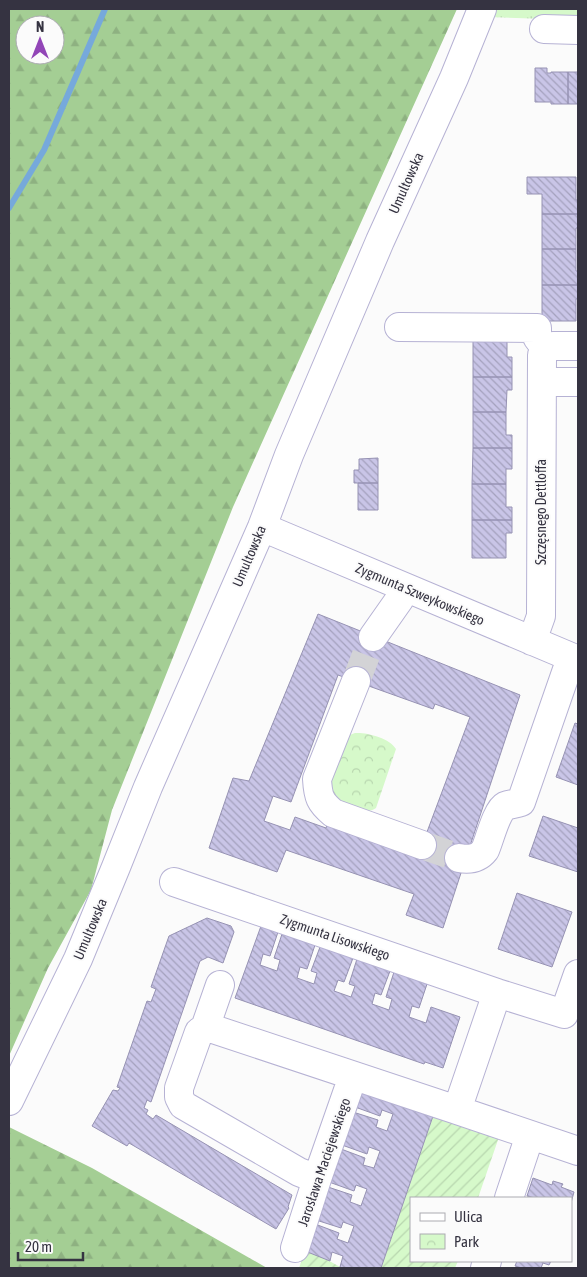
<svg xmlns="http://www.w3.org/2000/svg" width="587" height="1277" font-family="'Asap Condensed',sans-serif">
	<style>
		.grass { fill: url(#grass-tufts) }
		.forest { fill: url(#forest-firs); fill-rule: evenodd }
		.park { fill: url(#park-crowns) }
		.garden { fill: url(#garden-furrows) }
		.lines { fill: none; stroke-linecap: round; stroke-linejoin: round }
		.stream { stroke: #76a9db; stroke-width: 6 }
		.building { fill: url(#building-back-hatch); stroke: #9692b3; fill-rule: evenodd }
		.minor-tunnel { stroke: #d3d3d6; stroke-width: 28; stroke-dasharray: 28 14; stroke-linecap: butt }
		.minor-casing { stroke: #b6b2d4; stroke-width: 30 }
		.minor { stroke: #fff; stroke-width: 28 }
		.labels { text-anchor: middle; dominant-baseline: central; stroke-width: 4; stroke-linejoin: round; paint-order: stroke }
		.street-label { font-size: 14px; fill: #353341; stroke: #fbfbfb }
	</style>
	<defs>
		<pattern id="grass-tufts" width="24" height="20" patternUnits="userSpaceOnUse" patternTransform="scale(1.25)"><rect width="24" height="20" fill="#d6f9ca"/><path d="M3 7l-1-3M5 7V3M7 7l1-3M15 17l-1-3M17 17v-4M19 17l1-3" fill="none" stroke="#b8d6af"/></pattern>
		<pattern id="forest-firs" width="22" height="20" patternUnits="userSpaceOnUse" patternTransform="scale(1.25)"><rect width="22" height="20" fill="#a4ce94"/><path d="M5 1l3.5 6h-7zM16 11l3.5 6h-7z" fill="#8eb181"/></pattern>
		<pattern id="park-crowns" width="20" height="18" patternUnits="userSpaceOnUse" patternTransform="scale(1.25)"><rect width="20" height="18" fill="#d6f9ca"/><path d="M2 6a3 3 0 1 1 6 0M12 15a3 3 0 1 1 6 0" fill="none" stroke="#b8d6af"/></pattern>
		<pattern id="garden-furrows" width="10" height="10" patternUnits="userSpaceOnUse" patternTransform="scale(1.25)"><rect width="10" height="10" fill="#d6f9ca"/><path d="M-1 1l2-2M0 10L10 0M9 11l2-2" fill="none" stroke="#b8d6af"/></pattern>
		<pattern id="building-back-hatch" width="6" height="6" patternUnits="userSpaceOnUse" patternTransform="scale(1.25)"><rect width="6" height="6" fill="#c9c5e7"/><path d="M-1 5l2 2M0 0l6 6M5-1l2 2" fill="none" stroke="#a4a1bd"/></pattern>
	</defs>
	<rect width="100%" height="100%" fill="#fbfbfb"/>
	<path class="grass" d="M492,9H578V20L488,17Z"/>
	<path class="forest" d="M9,9H457L233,507L112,810L91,890L48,968L9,1056ZM25,25H55V55H25Z
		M9,1127L92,1168L267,1268H9Z"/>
	<path class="park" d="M355,733C366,732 390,738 396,749L376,808C365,817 344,803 332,798L327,778L347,736Z"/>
	<path class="garden" d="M433,1116L499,1137L478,1198H411V1261H458L455,1268H381Z
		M305,1251L324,1258L342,1268H299Z"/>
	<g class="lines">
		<path class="stream" d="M9,208L44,150L105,9"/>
	</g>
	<path class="building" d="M535,68H547V73H551V72H568V104H551V102H535Z
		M568,72H578V104H568Z
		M527,177H576V200H578V214H542V194H527Z
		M542,214H578V228H576V249H542Z
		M542,249H576V271H578V285H542Z
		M542,285H578V299H576V321H542Z
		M473,340H507V357H512V377H473Z
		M473,377H512V390H507L506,412H473Z
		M473,412H506V435H512V448H473Z
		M473,448H512V469H506V484H472Z
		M378,458V483H354V470H359V459Z
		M358,483H378V510H358Z
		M472,484H506V507H512V520H472Z
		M472,520H512V533H506V558H472Z
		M318,614L520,695L468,852L462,851L454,871L461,873L443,928L406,915L414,894L286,850L277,872L209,848L233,778L249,781ZM338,675L433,709L435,704L470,717L418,856L381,836L378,844L339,830L341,824L329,820L326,828L295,817L290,830L264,821L273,796L291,802Z
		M575,723L578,724V785L556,777Z
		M543,816L578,828V872L529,856Z
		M517,893L572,912L552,967L498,949Z
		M207,918L231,926L234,932L223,963L208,957L200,961L151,1102L147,1100L144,1108L148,1110L146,1114L153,1119L156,1115L292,1195L288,1207L289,1208L276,1229L129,1143L127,1146L92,1126L113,1090L118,1091L120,1088L117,1087L147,1001L151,1002L156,989L151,987L169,936Z
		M261,926L278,932L270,956L263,954L260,965L277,971L280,960L274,958L282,934L315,945L307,969L300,967L297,978L314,984L317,973L311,971L320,947L353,958L344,982L338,980L334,991L351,997L355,986L349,984L357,959L390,971L381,995L375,993L372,1004L389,1010L392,999L386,997L394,972L427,984L419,1008L412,1006L409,1017L426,1023L431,1007L460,1017L443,1068L425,1062L424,1064L235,998Z
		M361,1091L433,1116L381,1268H342L340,1267L343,1256L332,1252L330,1261L305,1251L315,1224L339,1233L337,1239L348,1243L354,1226L343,1222L341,1228L316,1220L328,1187L352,1195L350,1202L361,1206L367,1189L356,1185L354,1191L329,1182L341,1149L365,1158L363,1165L374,1168L380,1151L369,1147L367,1154L342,1145L353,1112L378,1120L376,1127L387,1131L393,1114L382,1110L380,1116L355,1107Z
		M533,1178L552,1185L553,1181L563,1184L561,1187L574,1192L571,1203V1198H535L527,1196Z
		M517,1261H551L549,1265L543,1263L541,1268H522L515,1266Z"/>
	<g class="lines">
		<path class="minor-tunnel" d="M356,681L373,637
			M422,845L459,858"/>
		<g class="minor-casing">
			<path id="minor" d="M544,29L578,30
				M399,327L537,328V337L546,349
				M542,382H578
				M262,527L578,660
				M373,637L399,600L404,588
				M532,641L541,616L542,355L546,349L553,346H578
				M356,681L317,779C318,797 320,802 333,813L422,845
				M459,858C470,860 478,859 485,850C489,841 497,810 505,806C510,804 515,804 521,802L571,658
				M174,882L497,993
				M578,974L564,1014L497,993L457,1110L578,1151
				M205,1028L220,985
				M9,1101L78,959L116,867L148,787L262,527L289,455L380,241L454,78L482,9
				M317,1179L299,1172L183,1105L179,1097V1088L199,1032L205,1028L213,1029L457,1110
				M509,1198L530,1135
				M295,1248L317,1179L353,1076
				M485,1268L487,1261"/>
		</g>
		<use href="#minor" class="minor"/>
	</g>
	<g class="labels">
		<g class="street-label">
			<text transform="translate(406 183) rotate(-66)">Umultowska</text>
			<text transform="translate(541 512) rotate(-90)">Szczęsnego Dettloffa</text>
			<text transform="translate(249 556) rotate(-67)">Umultowska</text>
			<text transform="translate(420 594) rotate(23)">Zygmunta Szweykowskiego</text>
			<text transform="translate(90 929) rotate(-67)">Umultowska</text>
			<text transform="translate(335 937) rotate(19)">Zygmunta Lisowskiego</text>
			<text transform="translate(324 1162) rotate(-71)">Jarosława Maciejewskiego</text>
		</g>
	</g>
	<rect width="587" height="1277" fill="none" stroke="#353341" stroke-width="20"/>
	<rect x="410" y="1197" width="162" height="65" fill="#fbfbfb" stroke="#acabb1"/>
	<rect x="420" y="1213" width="25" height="8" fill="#ffffff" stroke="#acabb1"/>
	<text x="454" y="1222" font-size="15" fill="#353341">Ulica</text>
	<rect x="420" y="1234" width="25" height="15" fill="url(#park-crowns)" stroke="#acabb1"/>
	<text x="454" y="1247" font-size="15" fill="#353341">Park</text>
	<g transform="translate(40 40)"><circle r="24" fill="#fbfbfb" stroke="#acabb1"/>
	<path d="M0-4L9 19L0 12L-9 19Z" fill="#9246b7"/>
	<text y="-8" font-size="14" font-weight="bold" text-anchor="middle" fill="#353341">N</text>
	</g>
	<path d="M18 1252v8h65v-8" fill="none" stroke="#353341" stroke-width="2.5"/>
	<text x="25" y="1252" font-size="15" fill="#353341" stroke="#fbfbfb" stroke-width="4" paint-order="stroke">20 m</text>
</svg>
